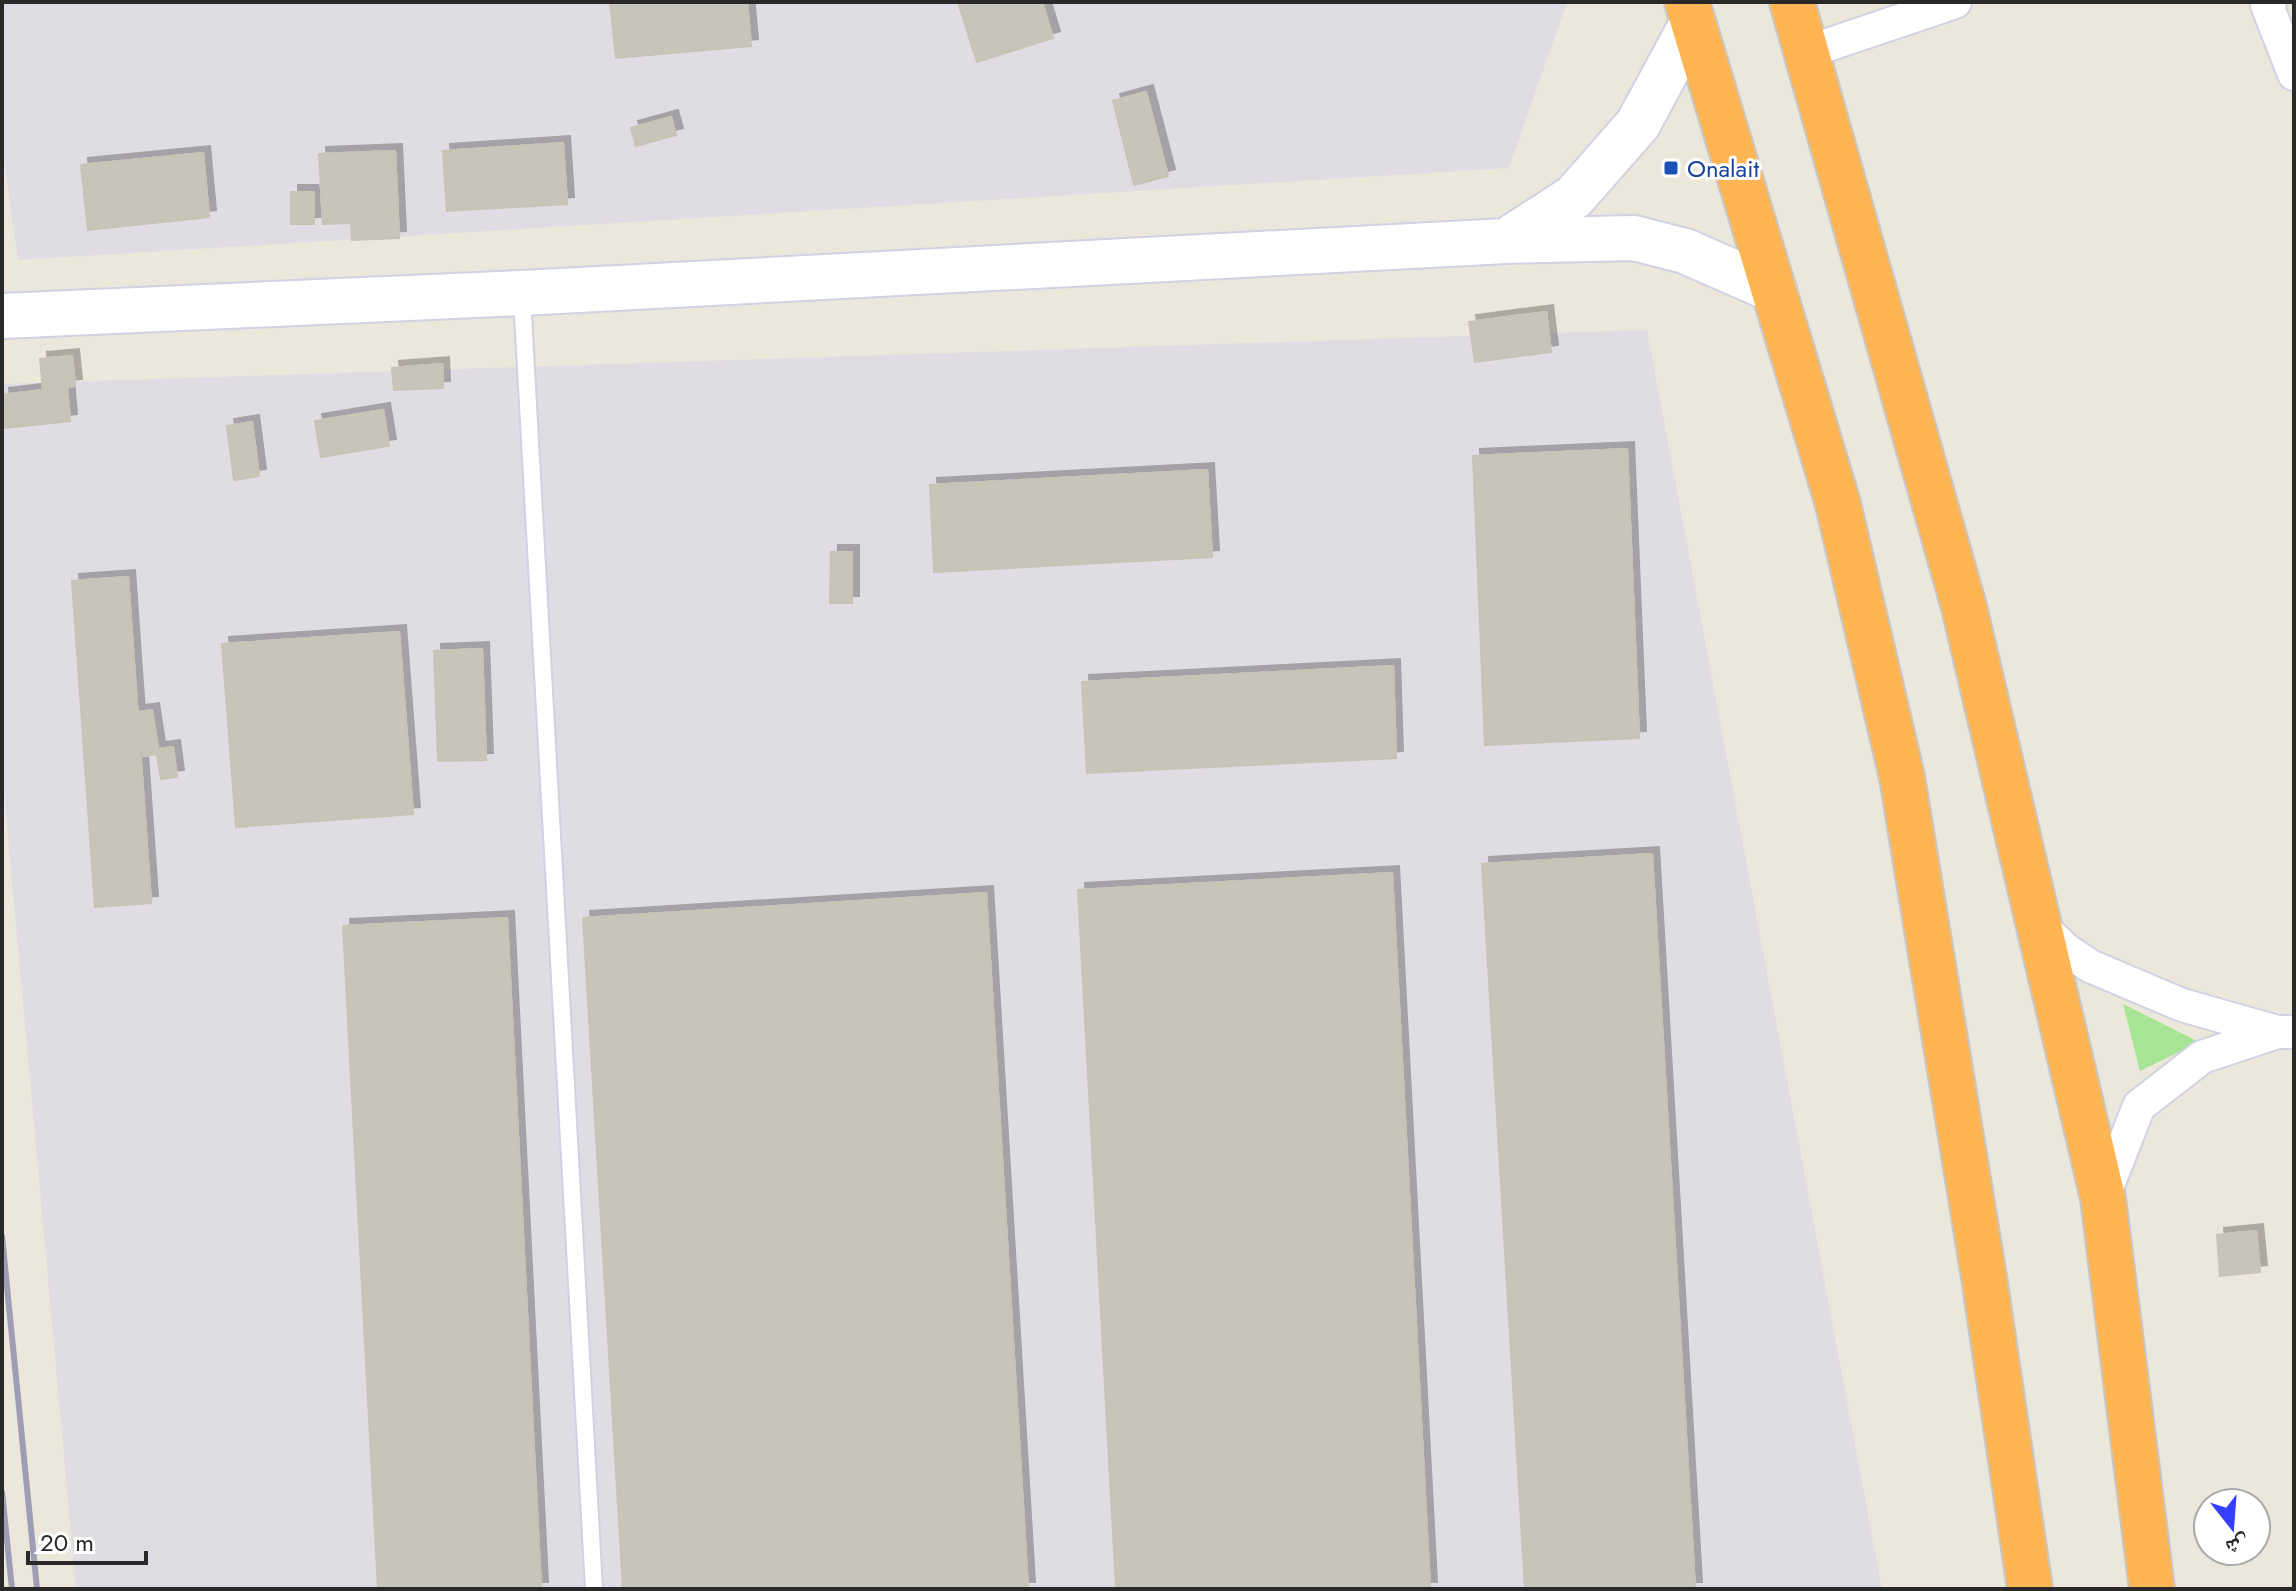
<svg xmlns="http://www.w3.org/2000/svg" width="2296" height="1591" font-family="Jost,'Noto Naskh Arabic',sans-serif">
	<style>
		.industrial { fill: #dfdce4 }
		.green { fill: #a5e595 }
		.building { fill: #c7c5b9; stroke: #c8c3b4; stroke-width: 2; filter: url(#shadow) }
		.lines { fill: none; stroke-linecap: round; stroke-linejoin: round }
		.lane-casing { stroke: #d0d1e3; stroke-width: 20 }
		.street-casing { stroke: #d0d1e3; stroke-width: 36 }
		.secondary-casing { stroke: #d0d1e3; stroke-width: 48 }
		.highway-casing { stroke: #c7c7c7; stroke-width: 48 }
		.lane { stroke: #fff; stroke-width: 16 }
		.street { stroke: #fff; stroke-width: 32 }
		.secondary { stroke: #fff; stroke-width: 44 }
		.highway { stroke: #ffb553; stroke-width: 44 }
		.rail { stroke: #9d9db5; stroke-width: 6 }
		.transit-dot { fill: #1a4fb4; stroke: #fff; stroke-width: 3 }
		.labels { text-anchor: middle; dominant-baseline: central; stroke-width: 6; stroke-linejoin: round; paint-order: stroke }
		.transit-label { font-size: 24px; fill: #164399; stroke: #fff; text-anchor: start }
	</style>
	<defs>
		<filter id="shadow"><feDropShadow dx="7" dy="-7" stdDeviation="0" flood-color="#0004"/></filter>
	</defs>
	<rect width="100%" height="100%" fill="#ece7db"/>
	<path class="industrial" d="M2,2H1567L1509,168L18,260L2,147Z
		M1647,330L1882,1589H76L2,771V384Z"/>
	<path class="green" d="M2123,1004L2199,1042L2140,1071Z"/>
	<path class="building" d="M610,2H747L751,46L616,58Z
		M958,2H1042L1053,38L977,62Z
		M1146,92L1168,176L1134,185L1113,101Z
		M671,117L676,135L636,146L631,128Z
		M563,143L567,204L447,211L443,151Z
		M395,151L399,238L352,240L351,223L323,224L319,154Z
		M203,153L209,217L88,230L81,165Z
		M291,192H314V224H291Z
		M1546,312L1551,352L1475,362L1469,322Z
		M72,356L75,386L67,387L70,421L5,428L2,395L43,390L40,359Z
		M442,364L443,388L394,390L392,368Z
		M383,410L389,446L321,457L315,421Z
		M252,422L259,476L234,480L227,426Z
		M1627,449L1639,738L1485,745L1473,456Z
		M1207,470L1212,557L934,572L930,485Z
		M831,552H852V603H830Z
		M128,577L151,903L95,907L72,581Z
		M399,632L413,814L236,827L222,644Z
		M482,649L486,760L438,761L434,651Z
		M1393,666L1396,758L1087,773L1082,682Z
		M152,710L158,749L173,747L177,777L161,779L157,754L143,756L137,712Z
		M1652,854L1695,1589H1525L1482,864Z
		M1392,873L1430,1589H1116L1078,890Z
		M986,893L1028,1589H623L583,918Z
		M507,918L541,1589H378L343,926Z
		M2256,1231L2260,1272L2220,1276L2217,1235Z"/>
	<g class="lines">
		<g class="lane-casing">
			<path id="lane" d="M522,297L594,1589"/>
		</g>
		<g class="street-casing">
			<path id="street" d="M2270,2L2267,5L2294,74
				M1807,52L1955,2
				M2038,923L2065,949L2090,966L2182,1005L2277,1032H2294
				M2103,1198L2139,1106L2202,1057L2277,1032"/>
		</g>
		<g class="secondary-casing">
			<path id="secondary" d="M1506,241L1574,197L1638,124L1693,22
				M2,316L522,293L1506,241L1634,238L1685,251L1774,290"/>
		</g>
		<g class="highway-casing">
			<path id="highway" d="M1687,2L1838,504L1902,777L1984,1277L2030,1589
				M1792,2L1964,607L2103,1198L2152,1589"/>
		</g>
		<use href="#lane" class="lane"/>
		<use href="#street" class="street"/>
		<use href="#secondary" class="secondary"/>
		<use href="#highway" class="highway"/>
		<path class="rail" d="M2,1236L37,1589
			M2,1492L12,1589"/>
	</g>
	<rect class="transit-dot" x="1663" y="160" width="16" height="16" rx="4"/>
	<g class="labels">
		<g class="transit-label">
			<text x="1687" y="168">Onalait</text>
		</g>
	</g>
	<rect width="2296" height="1591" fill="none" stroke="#292929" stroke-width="8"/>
	<g transform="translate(2232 1527) rotate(163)"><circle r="38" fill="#ffffff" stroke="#a9a9a9" stroke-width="2"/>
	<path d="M0-6L14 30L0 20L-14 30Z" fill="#353fff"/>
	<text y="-12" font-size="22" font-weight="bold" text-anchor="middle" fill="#292929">ش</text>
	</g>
	<path d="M28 1551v12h118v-12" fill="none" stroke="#292929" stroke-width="4"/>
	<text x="40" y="1551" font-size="24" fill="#292929" stroke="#ffffff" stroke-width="6" paint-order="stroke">20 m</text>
</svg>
